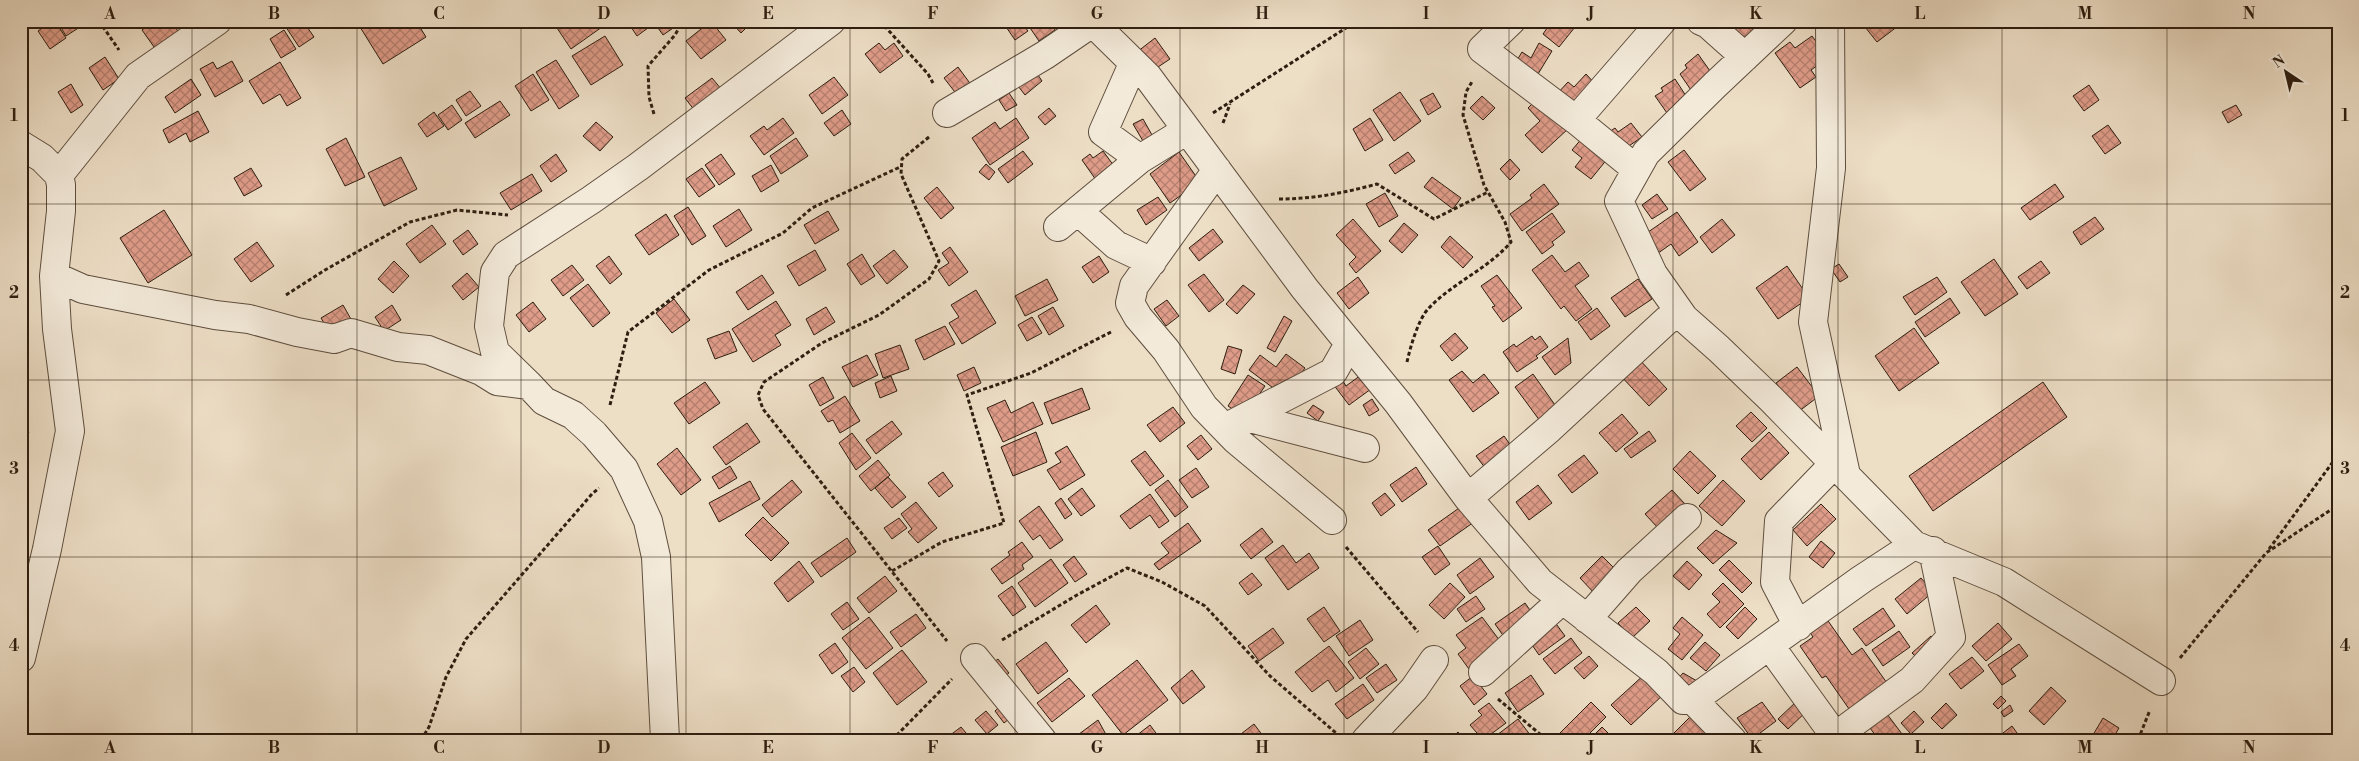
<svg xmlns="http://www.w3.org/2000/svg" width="2359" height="761" font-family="'Libre Bodoni',serif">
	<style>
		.building { fill: url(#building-cross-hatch); stroke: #2e1e10 }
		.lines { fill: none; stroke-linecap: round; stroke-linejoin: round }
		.minor-casing { stroke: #5e4e3e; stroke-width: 30 }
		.path { stroke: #2e1e10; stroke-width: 3; stroke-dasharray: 4 2.5; stroke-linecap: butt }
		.minor { stroke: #f3eada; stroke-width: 28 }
		.grid { fill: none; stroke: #2e1e10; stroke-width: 1; stroke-opacity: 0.55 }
		.neatline { fill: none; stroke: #2e1e10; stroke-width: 2 }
		.grid-label { font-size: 16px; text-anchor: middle; font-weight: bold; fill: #2e1e10 }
	</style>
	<defs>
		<pattern id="building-cross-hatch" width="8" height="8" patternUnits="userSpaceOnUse" patternTransform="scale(1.25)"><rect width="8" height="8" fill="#df9c89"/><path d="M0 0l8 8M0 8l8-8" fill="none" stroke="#b57f6f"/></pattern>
	</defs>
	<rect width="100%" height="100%" fill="#eddec6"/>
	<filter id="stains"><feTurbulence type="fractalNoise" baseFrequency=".004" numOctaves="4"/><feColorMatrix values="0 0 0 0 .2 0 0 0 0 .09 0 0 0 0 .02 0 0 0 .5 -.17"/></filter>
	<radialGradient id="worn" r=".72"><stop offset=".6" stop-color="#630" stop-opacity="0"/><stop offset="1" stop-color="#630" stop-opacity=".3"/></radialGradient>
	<path class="building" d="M52,21H55L66,38L50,49L38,31Z
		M57,21H81L83,25L66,36Z
		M154,21H171L182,37L159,54L142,30Z
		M282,21H303L314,37L299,47Z
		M369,21H416L426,37L383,64L360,27Z
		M566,21H598L602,27L571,49L557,28Z
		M627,21H650L652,25L637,36Z
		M653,21H678L679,24L663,35Z
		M711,21L726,40L701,59L686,41Z
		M730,21H753L741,33Z
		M1002,21H1020L1028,31L1015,40Z
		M1033,21H1049L1055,30L1039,41L1028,25Z
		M1552,21H1578L1579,22L1559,47L1543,34Z
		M1733,21H1755L1763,30L1747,44L1730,25Z
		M1872,21H1900L1902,23L1877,42L1865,27Z
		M284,30L296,49L281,58L270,39Z
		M605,36L623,65L591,85L572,56Z
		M1812,36L1828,58L1811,70L1816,77L1800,88L1775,53L1790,42L1795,48Z
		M1155,38L1170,59L1152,71L1137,52Z
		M879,43L885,50L894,43L903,56L880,73L865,54Z
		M1539,43L1552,51L1535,79L1514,65L1522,52L1531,58Z
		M1698,54L1715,78L1693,93L1680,74L1687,68L1685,65Z
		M105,57L119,79L103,90L89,68Z
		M556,60L579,96L559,109L536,72Z
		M232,61L243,81L215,97L200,69L213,62L217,69Z
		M280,62L301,98L287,106L280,94L263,104L249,81Z
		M958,67L972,86L958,96L944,78Z
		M1036,72L1042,81L1025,95L1018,86Z
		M533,74L549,100L531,111L515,86Z
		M1586,74L1598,87L1574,112L1556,95L1568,82L1574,87Z
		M834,77L848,95L822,114L809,95Z
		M712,78L722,90L695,111L685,98Z
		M191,79L201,95L175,113L165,97Z
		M1675,79L1688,99L1667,113L1655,96L1663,91L1661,88Z
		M71,84L83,105L71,113L58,92Z
		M2089,85L2099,100L2084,111L2073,96Z
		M470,91L481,106L466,116L456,100Z
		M1400,92L1421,121L1394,141L1373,110Z
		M1009,93L1017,105L1006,111L999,100Z
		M1433,93L1441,107L1428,115L1420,100Z
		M1482,96L1495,108L1483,120L1470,108Z
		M1540,96L1569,128L1542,153L1525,135L1540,121L1528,108Z
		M500,101L510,115L475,138L465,123Z
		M452,105L462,120L448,130L438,115Z
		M2236,105L2242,115L2228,123L2222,112Z
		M1049,108L1056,116L1045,125L1038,117Z
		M842,110L851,124L834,136L824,123Z
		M198,111L209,132L190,142L186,133L169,143L163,130Z
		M434,112L444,126L427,137L418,124Z
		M783,118L794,133L764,155L750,136L764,126L767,130Z
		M1016,118L1029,138L990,165L972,138L995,122L1000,129Z
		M1370,118L1383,140L1365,151L1353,129Z
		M1143,119L1152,135L1143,141L1133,124Z
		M596,122L613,137L600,151L583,136Z
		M1631,123L1642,137L1620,152L1606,134L1615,128L1618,132Z
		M2108,125L2121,143L2105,154L2092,136Z
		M1583,137L1608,158L1591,179L1575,167L1582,158L1572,150Z
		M346,138L365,177L345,186L326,149Z
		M796,138L808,156L781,174L770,156Z
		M1684,150L1706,179L1690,191L1668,162Z
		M1023,151L1033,164L1008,183L998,169Z
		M1103,151L1114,166L1096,180L1082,160L1090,154L1093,158Z
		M1179,152L1200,182L1170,203L1150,174Z
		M1408,152L1415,161L1395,174L1389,165Z
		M556,154L567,171L551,182L540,166Z
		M721,154L735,174L719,185L705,165Z
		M401,157L417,189L384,206L368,173Z
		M1510,159L1520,170L1510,180L1500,169Z
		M986,164L995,172L989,180L979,172Z
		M771,165L779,181L761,192L752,176Z
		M251,168L262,186L244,196L234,178Z
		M702,168L715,186L699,197L686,179Z
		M532,174L542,191L511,210L500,193Z
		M1432,177L1461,198L1453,209L1424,187Z
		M1544,184L1559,204L1522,231L1510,214L1532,198L1530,195Z
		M2055,184L2064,197L2030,220L2021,208Z
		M937,187L954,208L941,219L924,198Z
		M1385,193L1398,216L1379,227L1366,204Z
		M1657,194L1668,209L1652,219L1642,205Z
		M1158,197L1167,210L1146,225L1137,210Z
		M688,207L706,236L692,245L674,216Z
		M739,209L752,230L726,247L713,226Z
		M164,210L192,255L148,283L120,238Z
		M828,211L839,230L815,244L804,225Z
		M1677,212L1698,242L1679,256L1671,244L1654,256L1641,237Z
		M1552,213L1565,232L1552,242L1554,245L1542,254L1526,232Z
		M666,214L679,235L649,255L635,235Z
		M2095,217L2104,229L2081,245L2073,232Z
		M1353,219L1381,251L1356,273L1349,264L1356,257L1336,235Z
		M1722,219L1735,235L1712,253L1700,237Z
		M1404,223L1418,235L1402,253L1389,241Z
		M432,225L446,244L420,263L406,244Z
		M1213,229L1223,242L1199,261L1189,248Z
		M468,230L478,244L463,255L453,241Z
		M1450,236L1473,257L1463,268L1441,247Z
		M257,242L274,266L251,282L234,259Z
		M950,247L968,272L949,286L938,270L949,263L942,253Z
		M815,250L826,270L799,286L787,266Z
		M894,250L908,267L887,284L873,266Z
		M21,254H26L24,276H21Z
		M862,254L875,276L861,285L847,264Z
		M1552,255L1565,272L1579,262L1589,276L1575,286L1592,309L1576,321L1564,306L1561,309L1532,270Z
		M609,256L622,274L610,284L596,266Z
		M1099,256L1109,272L1093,283L1082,267Z
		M1994,259L2018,294L1985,316L1961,282Z
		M394,261L409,276L393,293L378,279Z
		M2041,261L2050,273L2027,289L2018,277Z
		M1839,264L1848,277L1840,282L1831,269Z
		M572,265L584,280L563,296L551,280Z
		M1787,266L1809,298L1778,319L1756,288Z
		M467,273L479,287L463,300L452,286Z
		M1204,274L1224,300L1209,312L1188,285Z
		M762,275L774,293L748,310L736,292Z
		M1497,275L1522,308L1503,322L1492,307L1495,306L1481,286Z
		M1358,277L1369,293L1349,309L1337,293Z
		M1937,277L1947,292L1915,315L1903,297Z
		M1047,279L1058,300L1025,316L1015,296Z
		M1638,279L1652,299L1625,317L1611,298Z
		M588,284L610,313L593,327L570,298Z
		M1243,285L1255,294L1237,314L1226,304Z
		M976,290L996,323L962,344L949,323L959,317L951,305Z
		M1950,298L1960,313L1925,337L1915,322Z
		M674,299L690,320L672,333L656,313Z
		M1167,300L1179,316L1166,326L1154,309Z
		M776,301L791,325L775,335L781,345L753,362L732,329Z
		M533,302L546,319L529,332L516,315Z
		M343,305L352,321L330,333L321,318Z
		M392,305L401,320L384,331L375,317Z
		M826,307L835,322L814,335L806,319Z
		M1053,307L1064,326L1049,335L1038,316Z
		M1597,308L1610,326L1591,340L1578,322Z
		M1284,316L1292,321L1275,352L1267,348Z
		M1032,317L1042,333L1027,341L1018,325Z
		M945,326L955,344L924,360L915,340Z
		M1914,328L1939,363L1899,391L1875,356Z
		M729,331L737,351L715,359L707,339Z
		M1455,333L1468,348L1452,361L1440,346Z
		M1532,336L1535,340L1540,336L1548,347L1536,356L1538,358L1517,372L1503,352L1514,344L1516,347Z
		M1568,338L1571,363L1555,375L1542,357Z
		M900,345L909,369L883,378L875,354Z
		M1228,346L1242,350L1235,374L1221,369Z
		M1286,354L1305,368L1284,396L1249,370L1260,355L1276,367Z
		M867,355L878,375L853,387L842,367Z
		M1637,357L1667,389L1649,406L1619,374Z
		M974,367L981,383L964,391L957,375Z
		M1797,367L1819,396L1798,412L1776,383Z
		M1462,371L1473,383L1484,374L1499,393L1473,412L1449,380Z
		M1533,374L1560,412L1543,425L1515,387Z
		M1248,375L1265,386L1244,417L1228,406Z
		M1361,375L1371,389L1349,405L1333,384L1341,378L1346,386Z
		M891,376L897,391L880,398L875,383Z
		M823,377L834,398L820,406L809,385Z
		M705,382L720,403L689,424L674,403Z
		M2043,382L2067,417L1933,511L1909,476Z
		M1082,388L1090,409L1052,424L1044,403Z
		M845,396L860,421L840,433L833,420L828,422L821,411Z
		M1372,399L1379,410L1369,416L1363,405Z
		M1005,400L1011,413L1033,402L1043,424L1003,442L987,408Z
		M1313,405L1324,412L1318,421L1307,413Z
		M1173,407L1185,423L1160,442L1147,425Z
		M1751,412L1767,428L1752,442L1736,426Z
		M1622,414L1638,433L1616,452L1599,433Z
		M21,421L29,433L21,439Z
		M892,421L902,434L876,454L866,440Z
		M747,423L760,442L726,465L713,447Z
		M1649,431L1656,441L1631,458L1624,449Z
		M1036,432L1047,462L1013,476L1001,447Z
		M1769,432L1789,453L1761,480L1741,459Z
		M852,433L871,458L856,470L839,443Z
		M1201,435L1212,449L1198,460L1187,446Z
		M1504,436L1516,453L1489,473L1476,456Z
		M1067,446L1085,475L1060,490L1047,470L1061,462L1055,453Z
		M677,448L701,480L681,495L657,464Z
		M1145,451L1164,476L1150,486L1131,461Z
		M1690,451L1716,476L1698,494L1673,469Z
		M1584,455L1598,473L1572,493L1558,475Z
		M878,460L890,475L871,491L859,476Z
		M730,466L737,478L719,489L712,477Z
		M1416,467L1427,484L1402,502L1390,485Z
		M1196,468L1209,487L1192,498L1179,480Z
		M943,472L953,486L939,497L928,483Z
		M888,477L906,497L892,508L875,488Z
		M792,480L802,492L772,517L762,505Z
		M1168,480L1188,507L1175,517L1155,490Z
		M1723,480L1745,501L1722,526L1699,506Z
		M750,481L760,499L719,522L709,503Z
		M1538,485L1552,503L1529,520L1516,502Z
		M1082,488L1095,506L1081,516L1068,499Z
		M1672,490L1685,504L1659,529L1645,514Z
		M1385,493L1395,505L1381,516L1372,503Z
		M1150,494L1169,521L1159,528L1150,515L1130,529L1120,516Z
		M1061,498L1072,514L1065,519L1055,503Z
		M916,502L937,528L918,543L908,532L912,529L901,514Z
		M1821,504L1836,519L1807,546L1793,530Z
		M1039,506L1063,540L1050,549L1040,535L1033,540L1019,521Z
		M1462,506L1474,522L1440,546L1428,530Z
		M763,517L789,543L771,561L745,535Z
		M899,518L907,528L892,539L884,528Z
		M1188,523L1201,541L1159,570L1154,564L1169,553L1161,543Z
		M1262,528L1273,542L1251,559L1240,545Z
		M1716,530L1737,543L1713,564L1697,548Z
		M847,538L856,552L821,577L811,563Z
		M1821,541L1835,553L1823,568L1809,557Z
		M1022,542L1033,557L1022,565L1024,569L1002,584L991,569L1010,555L1008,552Z
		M1283,545L1296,563L1309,553L1319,568L1288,590L1265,558Z
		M1438,546L1450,564L1435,575L1422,557Z
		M1074,556L1087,574L1075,582L1063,565Z
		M1602,556L1617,571L1595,594L1580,578Z
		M1480,558L1494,577L1470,594L1457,575Z
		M1051,559L1068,583L1035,607L1018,583Z
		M1729,560L1752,583L1742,593L1719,570Z
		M799,561L814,582L788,602L774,583Z
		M1687,561L1702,575L1689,590L1673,576Z
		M1252,573L1262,585L1248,595L1239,583Z
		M885,576L897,591L869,613L857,598Z
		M1921,578L1933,592L1907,614L1895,599Z
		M1450,583L1465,597L1444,619L1429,605Z
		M1723,583L1744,604L1720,628L1707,614L1720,602L1712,594Z
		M1012,586L1026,607L1013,616L998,596Z
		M1476,596L1485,609L1466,622L1457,609Z
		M847,602L859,619L843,630L831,614Z
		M1525,603L1537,620L1507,641L1495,624Z
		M1096,605L1110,624L1086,643L1071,625Z
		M1324,607L1340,631L1324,642L1307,619Z
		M1636,607L1650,621L1632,638L1618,623Z
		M1745,607L1757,619L1738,639L1726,627Z
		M1883,608L1895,626L1866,646L1853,629Z
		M916,614L926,628L901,647L890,632Z
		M869,617L893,648L866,669L842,638Z
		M1482,617L1503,645L1469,669L1458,654L1466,648L1456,635Z
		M1682,617L1703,635L1682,660L1668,649L1680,634L1673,628Z
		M1826,618L1852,655L1862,648L1892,690L1854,716L1826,676L1822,678L1800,646L1813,637L1809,631Z
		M1360,620L1373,640L1349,656L1336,636Z
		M1554,621L1565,636L1539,655L1528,639Z
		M1998,623L2012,639L1986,661L1972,646Z
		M1273,628L1284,643L1259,661L1248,646Z
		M1899,631L1910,647L1883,666L1872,650Z
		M1931,636L1939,644L1921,662L1912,653Z
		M1571,638L1582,653L1555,674L1543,659Z
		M1046,642L1068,671L1038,694L1016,664Z
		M1705,642L1720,655L1706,671L1690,658Z
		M835,643L848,662L832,674L819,655Z
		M2019,644L2028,656L2011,669L2016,676L2002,685L1988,665Z
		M1329,646L1354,678L1336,692L1328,680L1312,692L1295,672Z
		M1366,648L1379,664L1360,679L1348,662Z
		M902,650L927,682L897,705L873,673Z
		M1589,656L1598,666L1584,679L1574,668Z
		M1972,657L1984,671L1961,689L1949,674Z
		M998,659L1009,673L1001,679L990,665Z
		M1137,660L1168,700L1123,735L1092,695Z
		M1386,664L1397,680L1377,693L1366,678Z
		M854,667L865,682L853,692L841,676Z
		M1192,670L1205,687L1183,704L1171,688Z
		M1646,673L1665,693L1631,725L1611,705Z
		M1683,673L1697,681L1683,700L1671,687Z
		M1531,675L1544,694L1518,712L1505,693Z
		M1473,676L1487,694L1474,705L1460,686Z
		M1069,678L1085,696L1052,722L1037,703Z
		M1363,684L1374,700L1347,719L1335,704Z
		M2051,687L2066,701L2044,725L2029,711Z
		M2001,696L2006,701L1998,709L1993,704Z
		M1798,700L1808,710L1788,729L1778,719Z
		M1005,702L1015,714L1004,723L995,711Z
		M1591,702L1606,717L1583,740H1566L1560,733Z
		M1762,702L1776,721L1752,739L1737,718Z
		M1489,703L1506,723L1483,740L1470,725L1482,715L1478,711Z
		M1946,703L1957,715L1942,729L1931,718Z
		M2010,705L2013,711L2004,717L2001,712Z
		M1884,710L1905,738L1903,740H1879L1867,724Z
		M986,711L998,725L987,734L975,720Z
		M1914,711L1924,722L1911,734L1901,723Z
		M1691,716L1710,737L1708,740H1667Z
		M2103,718L2119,728L2112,740H2090Z
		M1518,719L1531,736L1527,740H1501L1497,735Z
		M1098,720L1109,740H1071Z
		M1254,724L1266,740H1233Z
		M1150,725L1161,740H1132V739Z
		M2012,726L2022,740H1994Z
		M961,727L972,740H952L949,736Z
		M1602,727L1615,740H1589Z
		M1458,732L1465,740H1449Z"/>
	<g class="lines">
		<g class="minor-casing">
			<path id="minor" d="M1091,21L1148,77L1305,289L1398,403L1468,498L1540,582L1656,672L1683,700H1693L1732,740
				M1511,21L1482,49L1576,120L1636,169
				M1701,21L1708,24L1745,57
				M1830,21L1831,168L1813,322L1846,475
				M1133,64L1103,132L1140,159
				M947,113L1045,55L1092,23
				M1576,120L1662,21
				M21,145L42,158L59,175L61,185V211L54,276L57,329L70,431L47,549L21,658
				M1217,170L1134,286L1130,303L1138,317L1166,350L1204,407L1236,440L1332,520
				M59,175L138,76L217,21
				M1078,211L1116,245L1152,262
				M1058,227L1140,159L1187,130
				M54,276L83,289L215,315L249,319L297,332L334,339L351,333L398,347L428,350L481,371L497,381L529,385L544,401L573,415L594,434L624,469L648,521L656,557L665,740
				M1684,318L1653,274L1619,201L1646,153L1715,85L1783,21
				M529,385L495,352L489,326L495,272L506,255L591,200L638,167L831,21
				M1246,417L1365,448
				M1225,428L1333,372L1349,344
				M1468,498L1549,429L1667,320L1675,316L1684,318L1719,349L1772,400L1914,545
				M1587,619L1629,571L1687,518
				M1798,626L1775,582L1779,521L1835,463
				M1770,646L1827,725L1834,740
				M975,658L1042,740
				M1483,672L1562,600
				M1693,700L1862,579L1914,545L2004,582L2161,681
				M1833,738L1912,680L1951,637L1933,551
				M1366,740L1414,689L1434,660"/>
		</g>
		<path class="path" d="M99,21L119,50
			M880,21L928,74L933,83
			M1213,113L1357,21
			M654,114L649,97L648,66L675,35L683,21
			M1223,123L1230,104
			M929,137L902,159L901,174L939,261L929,279L879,315L822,343L764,382L758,395L763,409L947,641
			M1279,199C1313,199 1344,193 1377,184L1434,219L1488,192
			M286,295L325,270L410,222L457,210L508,215
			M1407,362C1410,348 1418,320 1428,309C1452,283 1488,269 1511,242L1505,222L1484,185L1463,115L1466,92L1473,80
			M610,405L628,332L709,270L783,233L812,208L900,167
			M1346,547L1418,632
			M2269,549L2338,455
			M892,571L942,542L1004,523L967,395L1031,373L1111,332
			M1002,640L1077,595L1127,568L1162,582L1205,606L1270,676L1336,733
			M2180,658L2266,553L2338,505
			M1498,699L1547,740
			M421,740L429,727L446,677L466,639L592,494L599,488
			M892,740L952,679
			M2138,740L2150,710"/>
		<use href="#minor" class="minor"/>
	</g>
	<path class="grid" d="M192,21V740M357,21V740M521,21V740M686,21V740M850,21V740M1015,21V740M1180,21V740M1344,21V740M1509,21V740M1673,21V740M1838,21V740M2002,21V740M2167,21V740M21,204H2338M21,380H2338M21,557H2338"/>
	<rect width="2359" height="761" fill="none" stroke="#eddec6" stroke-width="55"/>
	<g transform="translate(2286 72) rotate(325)" stroke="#f3eada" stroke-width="4" paint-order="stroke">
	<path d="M0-4L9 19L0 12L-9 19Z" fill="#2e1e10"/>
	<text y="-8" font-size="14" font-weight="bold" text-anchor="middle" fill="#2e1e10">N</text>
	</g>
	<rect x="28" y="28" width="2304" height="706" class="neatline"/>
	<g class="grid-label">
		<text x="110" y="19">A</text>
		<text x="274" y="19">B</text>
		<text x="439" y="19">C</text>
		<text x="604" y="19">D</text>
		<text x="768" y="19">E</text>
		<text x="933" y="19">F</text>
		<text x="1097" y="19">G</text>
		<text x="1262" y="19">H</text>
		<text x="1426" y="19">I</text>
		<text x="1591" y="19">J</text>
		<text x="1756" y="19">K</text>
		<text x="1920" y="19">L</text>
		<text x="2085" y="19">M</text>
		<text x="2249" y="19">N</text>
		<text x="14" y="121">1</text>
		<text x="2345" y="121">1</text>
		<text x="14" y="298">2</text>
		<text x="2345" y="298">2</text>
		<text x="14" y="474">3</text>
		<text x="2345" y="474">3</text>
		<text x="14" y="651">4</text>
		<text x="2345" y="651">4</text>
		<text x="110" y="753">A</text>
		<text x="274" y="753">B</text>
		<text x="439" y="753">C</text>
		<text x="604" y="753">D</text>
		<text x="768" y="753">E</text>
		<text x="933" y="753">F</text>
		<text x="1097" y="753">G</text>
		<text x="1262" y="753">H</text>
		<text x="1426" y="753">I</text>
		<text x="1591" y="753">J</text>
		<text x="1756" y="753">K</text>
		<text x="1920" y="753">L</text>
		<text x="2085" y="753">M</text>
		<text x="2249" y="753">N</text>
	</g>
	<rect width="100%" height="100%" filter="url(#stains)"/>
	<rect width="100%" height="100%" fill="url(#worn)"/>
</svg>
